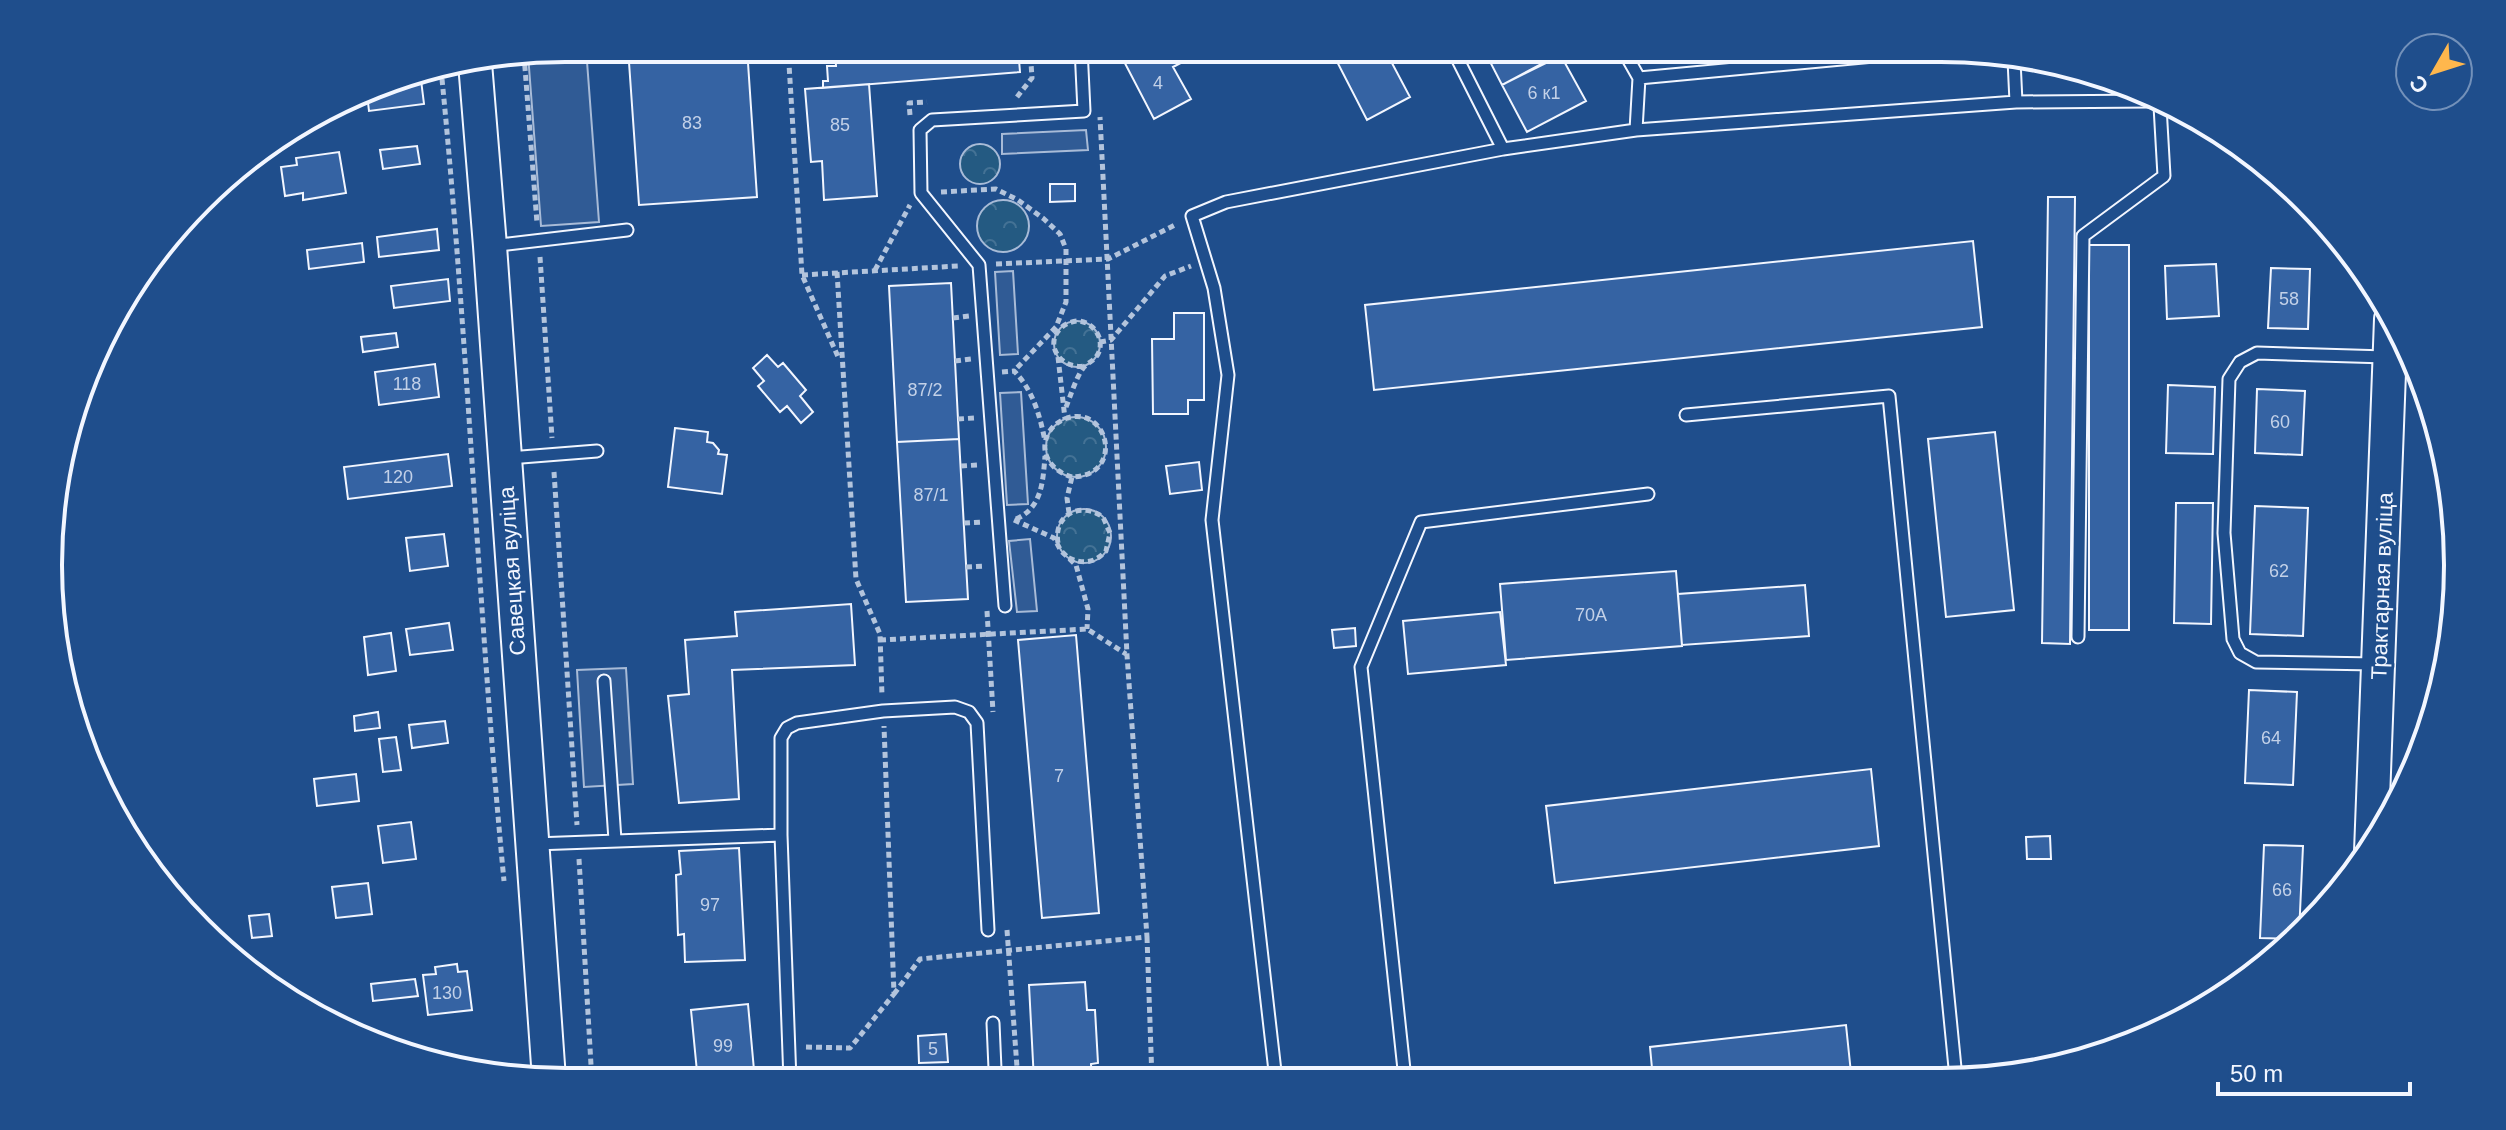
<svg xmlns="http://www.w3.org/2000/svg" width="2506" height="1130" font-family="Helvetica,sans-serif">
	<style>
		.park { fill: url(#park-crowns); stroke: #a8bbd7; stroke-width: 2 }
		.parking { fill: #305b95; stroke: #a8bbd7; stroke-width: 2 }
		.building { fill: #3563a3; stroke: #f2f6ff; stroke-width: 2 }
		.lines { fill: none; stroke-linecap: round; stroke-linejoin: round }
		.lane-casing { stroke: #f2f6ff; stroke-width: 15 }
		.secondary-casing { stroke: #f2f6ff; stroke-width: 36 }
		.path { stroke: #b3c4dc; stroke-width: 5; stroke-dasharray: 6 4; stroke-linecap: butt }
		.lane { stroke: #1f4e8c; stroke-width: 11 }
		.secondary { stroke: #1f4e8c; stroke-width: 32 }
		.labels { text-anchor: middle; dominant-baseline: central; stroke-width: 6; stroke-linejoin: round; paint-order: stroke }
		.number-label { font-size: 18px; fill: #c3d1e8 }
		.street-label { font-size: 22px; fill: #f2f6ff; stroke: #1f4e8c }
		.rim { fill: none; stroke: #f2f6ff; stroke-width: 4 }
	</style>
	<defs>
		<pattern id="park-crowns" width="20" height="18" patternUnits="userSpaceOnUse" patternTransform="scale(2)"><rect width="20" height="18" fill="#245a82"/><path d="M2 6a3 3 0 1 1 6 0M12 15a3 3 0 1 1 6 0" fill="none" stroke="#447295"/></pattern>
	</defs>
	<rect width="100%" height="100%" fill="#1f4e8c"/>
	<path class="park" d="M960 164a20 20 0 1 1 40 0a20 20 0 1 1-40 0Z
		M977 226a26 26 0 1 1 52 0a26 26 0 1 1-52 0Z
		M1054 344a23 23 0 1 1 46 0a23 23 0 1 1-46 0Z
		M1046 447a30 30 0 1 1 60 0a30 30 0 1 1-60 0Z
		M1057 536a27 27 0 1 1 54 0a27 27 0 1 1-54 0Z"/>
	<path class="parking" d="M565,48H586L599,222L541,226L528,54Z
		M1086,130L1088,150L1002,154V134Z
		M1013,271L1018,354L1000,355L995,272Z
		M1021,392L1028,504L1007,505L1000,393Z
		M1030,539L1037,611L1017,612L1009,541Z
		M626,668L633,784L584,787L577,670Z"/>
	<path class="building" d="M628,48H747L757,197L639,205Z
		M835,48H1018L1020,72L823,88V81H828L827,66H836Z
		M1117,48H1209L1173,67L1191,99L1154,119Z
		M1330,48H1384L1410,97L1367,120Z
		M1483,48H1541L1548,62L1502,85Z
		M1560,54L1586,101L1527,132L1502,85Z
		M420,72L424,104L369,111L367,94L398,76Z
		M869,84L877,196L824,200L822,161L811,162L805,89Z
		M417,146L420,164L383,169L380,150Z
		M339,152L346,193L303,200V193L285,196L281,167L297,165L296,158Z
		M1050,184H1075V201L1050,202Z
		M2048,197H2075L2070,644L2042,643Z
		M437,229L439,250L379,257L377,237Z
		M1973,241L1982,327L1374,390L1365,305Z
		M362,243L364,262L309,269L307,250Z
		M2089,245H2129V630H2089Z
		M2216,264L2219,316L2167,319L2165,266Z
		M2271,268L2310,269L2308,329L2268,328Z
		M448,279L450,301L394,308L391,286Z
		M951,283L959,439L897,442L889,286Z
		M1174,313H1204V400H1188V414H1153L1152,339H1174Z
		M396,333L398,347L363,352L361,337Z
		M767,355L778,367L783,363L806,390L800,396L813,412L801,423L787,406L780,412L758,386L764,381L753,368Z
		M435,364L439,397L379,405L375,372Z
		M2168,385L2215,387L2213,454L2166,453Z
		M2257,389L2305,391L2302,455L2255,453Z
		M675,428L708,432L707,442L713,443L719,450L718,454L727,455L722,494L668,487Z
		M1995,432L2014,610L1946,617L1928,439Z
		M959,439L968,599L906,602L897,442Z
		M448,454L452,486L348,499L344,467Z
		M1199,462L1202,490L1170,494L1166,466Z
		M2176,503H2213L2211,624L2174,623Z
		M2255,506L2308,508L2303,636L2250,634Z
		M444,534L448,566L410,571L406,538Z
		M1676,571L1682,646L1506,660L1500,584Z
		M1805,585L1809,636L1682,645L1678,594Z
		M851,604L855,665L732,670L739,799L679,803L668,696L689,694L685,640L737,636L735,612Z
		M1500,612L1506,665L1408,674L1403,621Z
		M449,623L453,650L410,655L406,629Z
		M1355,628L1356,646L1334,648L1332,630Z
		M391,633L396,671L368,675L364,637Z
		M1076,635L1099,913L1042,918L1018,640Z
		M2249,690L2297,692L2293,785L2245,783Z
		M378,712L380,728L355,731L354,716Z
		M445,721L448,743L412,748L409,725Z
		M396,737L401,770L383,772L379,739Z
		M1871,769L1879,846L1555,883L1546,806Z
		M356,774L359,801L317,806L314,779Z
		M411,822L416,859L383,863L378,826Z
		M2050,836L2051,859H2027L2026,837Z
		M2264,845L2303,846L2299,934L2295,939L2260,938Z
		M739,848L745,960L685,962L684,934L678,935L676,875L681,874L679,851Z
		M368,883L372,914L336,918L332,887Z
		M269,914L272,936L252,938L249,916Z
		M457,964L458,972L467,971L472,1010L428,1015L423,975L436,974L435,967Z
		M415,979L418,996L373,1001L371,984Z
		M1085,982L1087,1010H1095L1098,1063L1091,1064L1092,1080L1034,1081L1029,985Z
		M748,1004L755,1081L698,1082L691,1010Z
		M1846,1025L1851,1073L1801,1078L1653,1079L1650,1047Z
		M946,1034L948,1062L919,1063L918,1036Z"/>
	<g class="lines">
		<g class="lane-casing">
			<path id="lane" d="M1452,48L1503,149
				M1622,48L1639,78L1949,49
				M2014,60L2016,102
				M1636,130L1639,78
				M491,246L627,230
				M1686,415L1889,396L1956,1078
				M509,458L597,451
				M1005,606L979,265L921,193L920,130L932,120L1084,111L1081,48
				M2078,637L2083,236L2164,176L2160,106
				M2376,664L2256,662L2240,653L2233,639L2224,533L2229,379L2240,362L2257,353L2386,357
				M604,681L615,840
				M781,835V738L787,728L797,723L883,711L955,707L969,712L977,723L988,930
				M535,844L781,835L790,1081
				M1405,1079L1361,667L1421,522L1648,494
				M1276,1080L1212,520L1228,375L1214,288L1192,216L1226,202L1503,149L1636,130L2016,102L2151,101
				M989,1081L992,1079L995,1069L993,1023"/>
		</g>
		<g class="secondary-casing">
			<path id="secondary" d="M475,63L490,246L549,1079
				M2371,852L2391,319"/>
		</g>
		<path class="path" d="M788,48L802,275L839,359
			M524,55L537,223
			M441,69C468,339 478,611 504,881
			M1017,97L1032,78L1030,48
			M910,115L909,103L927,102
			M941,192L996,189L1018,200L1044,219L1060,234L1066,249V302L1056,327L1014,371
			M540,257L552,438
			M996,264L1108,259L1177,224
			M875,270L910,205
			M837,272L856,579L880,634L882,696
			M802,275L958,266
			M953,318L969,316
			M1100,342L1111,340L1165,276L1191,266
			M1058,357L1065,419
			M955,361L971,359
			M1002,372L1014,371C1033,390 1040,416 1045,441
			M1066,407C1071,395 1076,377 1084,367C1089,362 1094,361 1098,354C1105,340 1095,323 1079,321C1073,321 1067,323 1062,327C1042,345 1062,370 1085,366
			M958,419L974,418
			M961,466L977,465
			M554,472L577,825
			M1069,513L1067,498L1072,477C1125,476 1109,405 1067,418C1059,421 1052,426 1048,434C1038,454 1053,472 1072,477
			M1016,519C1042,508 1043,481 1045,456
			M1014,520L1054,538L1061,551L1076,565L1088,609L1087,629
			M964,523L983,522
			M1058,543C1053,515 1080,501 1103,517L1110,533L1106,551C1095,563 1083,565 1067,557
			M966,567L985,566
			M987,611L993,712
			M880,640L1087,629L1126,654
			M579,859L592,1082
			M1007,930L1018,1081
			M1147,937L1152,1080
			M894,994L920,959L1147,937L1127,655L1100,117
			M806,1047L850,1048L894,994L884,726"/>
		<use href="#lane" class="lane"/>
		<use href="#secondary" class="secondary"/>
	</g>
	<g class="labels">
		<g class="number-label">
			<text x="1158" y="83">4</text>
			<text x="1544" y="93">6 к1</text>
			<text x="692" y="123">83</text>
			<text x="840" y="125">85</text>
			<text x="2289" y="299">58</text>
			<text x="407" y="384">118</text>
			<text x="925" y="390">87/2</text>
			<text x="2280" y="422">60</text>
			<text x="398" y="477">120</text>
			<text x="931" y="495">87/1</text>
			<text x="2279" y="571">62</text>
			<text x="1591" y="615">70А</text>
			<text x="2271" y="738">64</text>
			<text x="1059" y="776">7</text>
			<text x="2282" y="890">66</text>
			<text x="710" y="905">97</text>
			<text x="447" y="993">130</text>
			<text x="723" y="1046">99</text>
			<text x="933" y="1049">5</text>
		</g>
		<g class="street-label">
			<text transform="translate(512 571) rotate(-94)">Савецкая вуліца</text>
			<text transform="translate(2382 586) rotate(-88)">Трактарная вуліца</text>
		</g>
	</g>
	<path d="M0 0H2506V1130H0ZM565 62H1941A503 503 0 0 1 2444 565V565A503 503 0 0 1 1941 1068H565A503 503 0 0 1 62 565V565A503 503 0 0 1 565 62Z" fill="#1f4e8c" fill-rule="evenodd"/>
	<path class="rim" d="M565 62H1941A503 503 0 0 1 2444 565V565A503 503 0 0 1 1941 1068H565A503 503 0 0 1 62 565V565A503 503 0 0 1 565 62Z"/>
	<g transform="translate(2434 72) rotate(231)"><circle r="38" fill="#1f4e8c" stroke="#7391ba" stroke-width="2"/>
	<path d="M0-6L14 30L0 20L-14 30Z" fill="#ffb74d"/>
	<text y="-12" font-size="22" font-weight="bold" text-anchor="middle" fill="#f2f6ff">С</text>
	</g>
	<path d="M2218 1082v12h192v-12" fill="none" stroke="#f2f6ff" stroke-width="4"/>
	<text x="2230" y="1082" font-size="24" fill="#f2f6ff" stroke="#1f4e8c" stroke-width="6" paint-order="stroke">50 m</text>
</svg>
